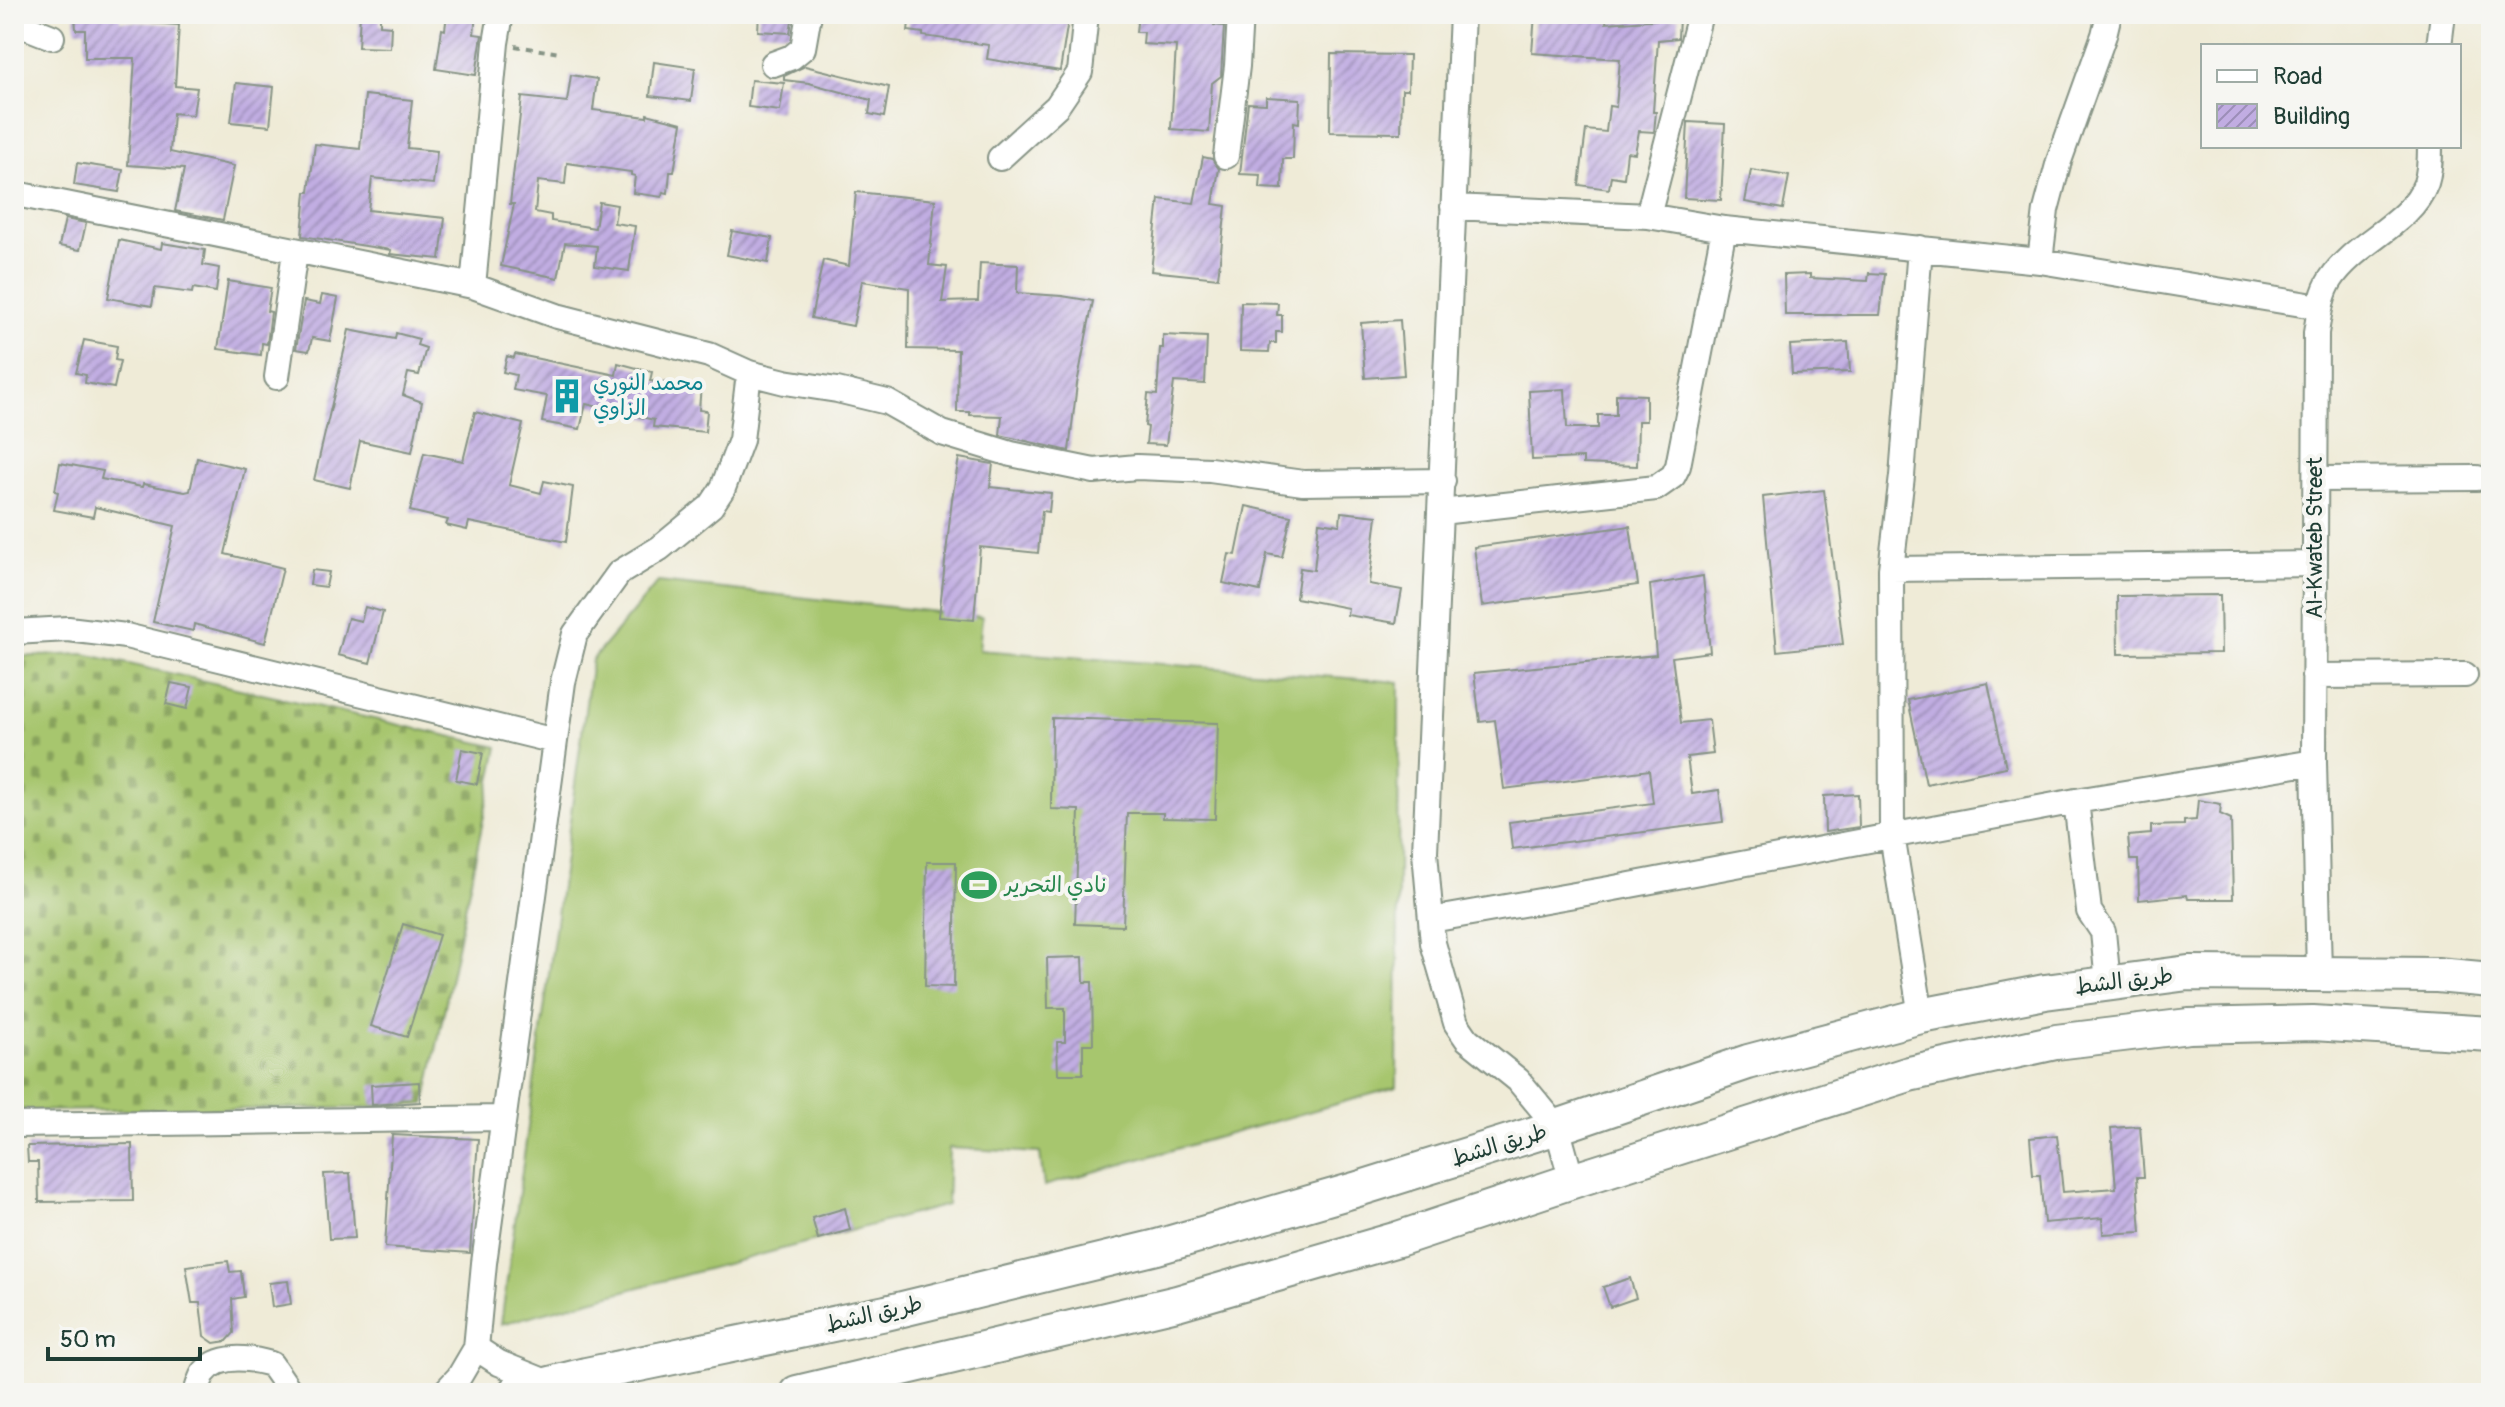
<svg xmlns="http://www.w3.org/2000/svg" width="2505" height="1407" font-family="Pangolin,'Playpen Sans Arabic',sans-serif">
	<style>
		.cemetery { fill: url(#cemetery-stones); stroke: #638251; stroke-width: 2 }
		.pitch { fill: #a7c66e; stroke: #638251; stroke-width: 2 }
		.building { fill: url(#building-hatch) }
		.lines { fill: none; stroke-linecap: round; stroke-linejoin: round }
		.minor-casing { stroke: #879486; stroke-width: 28 }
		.highway-casing { stroke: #879486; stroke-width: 38 }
		.path { stroke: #879486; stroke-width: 4; stroke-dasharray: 6 6; stroke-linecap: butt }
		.minor { stroke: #fff; stroke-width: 24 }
		.highway { stroke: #fff; stroke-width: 34 }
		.labels { text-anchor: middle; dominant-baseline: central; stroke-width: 8; stroke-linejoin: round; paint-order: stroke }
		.culture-label { font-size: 22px; fill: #0d838f; stroke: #f6f6f2; text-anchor: start }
		.street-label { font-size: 22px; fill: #1f3d34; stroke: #f6f6f2 }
		.leisure-label { font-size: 22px; fill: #27864d; stroke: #f6f6f2; text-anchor: start }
	</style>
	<defs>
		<pattern id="cemetery-stones" width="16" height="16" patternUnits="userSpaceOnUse" patternTransform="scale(2)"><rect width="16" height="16" fill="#a7c66e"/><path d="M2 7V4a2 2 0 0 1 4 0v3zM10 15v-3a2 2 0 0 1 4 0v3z" fill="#87a25b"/></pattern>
		<pattern id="building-hatch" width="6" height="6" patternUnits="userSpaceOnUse" patternTransform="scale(2)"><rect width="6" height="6" fill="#c1ade2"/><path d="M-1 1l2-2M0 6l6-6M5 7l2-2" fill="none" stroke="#9c8eb8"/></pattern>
	</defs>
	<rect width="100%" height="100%" fill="#f6f6f2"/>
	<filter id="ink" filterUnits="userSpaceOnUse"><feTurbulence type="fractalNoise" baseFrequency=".0125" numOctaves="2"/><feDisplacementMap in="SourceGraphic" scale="16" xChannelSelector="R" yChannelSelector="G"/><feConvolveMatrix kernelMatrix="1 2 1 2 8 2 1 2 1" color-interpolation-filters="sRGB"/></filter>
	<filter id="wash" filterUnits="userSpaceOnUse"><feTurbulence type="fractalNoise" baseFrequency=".006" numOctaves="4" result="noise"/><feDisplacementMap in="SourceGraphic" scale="32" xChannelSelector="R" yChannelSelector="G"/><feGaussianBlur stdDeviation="1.8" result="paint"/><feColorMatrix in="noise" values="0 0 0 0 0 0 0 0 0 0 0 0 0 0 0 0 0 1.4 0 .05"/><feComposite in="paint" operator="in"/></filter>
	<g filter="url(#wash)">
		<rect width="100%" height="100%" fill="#efebd7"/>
		<path class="cemetery" d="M84,654L498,747L425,1104L354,1108L14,1111V657Z"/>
		<path class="pitch" d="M658,582L982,617L979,650L1399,682L1397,1087L1044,1186L1040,1153L949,1148L947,1205L501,1324L592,660Z"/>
		<g id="blocks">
			<path class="building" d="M75,14H120V21L179,25L175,86L197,88L193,115L173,113L170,152L234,166L223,220L175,211L184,169L128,165L135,58H85V30H76Z
				M360,14H380V25L391,26L390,48L358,47Z
				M447,14H476L474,34L482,35L476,75L436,69L442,29L445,30Z
				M759,14H793L790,33L758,31Z
				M910,14H1069L1060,71L987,59L989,45L923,36V33L908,31Z
				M1138,14H1215L1214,25L1224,26L1221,76L1212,83L1209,132L1171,129L1176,46L1143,44L1144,32H1136Z
				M1535,14H1607L1606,23L1679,18L1678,38L1658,40L1653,112H1656L1654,132L1639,131L1635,153L1627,152L1624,178L1611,176L1609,189L1579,185L1586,130L1606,132L1609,106L1616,107L1620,59L1532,53Z
				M1331,54L1409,55L1408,90H1402L1401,133L1330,132Z
				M654,62L695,68L691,101L650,96Z
				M805,66L889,87L884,117L869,114L871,100L809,83L784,80V76Z
				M571,75L597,79L593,110L647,117V114L682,123L674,172H670L668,193L663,192L662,197L633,193L635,176L631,175V172L567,163L565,184L538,181L535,212L551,215V221L595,228L599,202L617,205L614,223L635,226L629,271L595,266L597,246L565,243L558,278L501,266L514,204H510L522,97L567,102Z
				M751,80L784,83L780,111L748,107Z
				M236,83L274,87L270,126L231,122Z
				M365,95L412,100L407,148L437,151L433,184L372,178L368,210L445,218L440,259L390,254L391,250L302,236L306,192H309L315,144L360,149Z
				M1266,97L1300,99L1299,123L1294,122L1293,159H1283L1282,189L1260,188L1261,175L1240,174L1248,103L1266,104Z
				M1688,122L1725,124L1721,200L1684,198Z
				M1203,157L1212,159L1219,169L1213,204L1226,206L1218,278L1151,271L1159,199L1194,203Z
				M77,163L123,170L119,192L74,185Z
				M1751,170L1789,176L1783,209L1745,202Z
				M856,192L935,200L929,265L947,267L942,302L978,301L980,263L1018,265L1017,293L1062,296L1093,301L1077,384L1069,451L1000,435L1002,416L970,415V412H957L958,350L908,349L909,288L862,281L853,326L811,318L823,260L849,266Z
				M65,219L86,223L80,250L59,246Z
				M732,231L772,238L768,263L727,255Z
				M119,240L161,249L162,243L205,250L203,265L219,268L216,292L193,288L192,293L155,288L152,306L108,298Z
				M1869,273L1885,274L1880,315H1785L1784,275L1810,274V278L1868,281Z
				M228,281L271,288L267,311L271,312L267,344L262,343L261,355L218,349Z
				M322,295L338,298L330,341L312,338L309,351L296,349L304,301L320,304Z
				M1241,302L1278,303L1277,315H1282V332H1276V343H1270L1269,352L1240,351Z
				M1400,320L1404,375L1365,378L1361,323Z
				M349,330L395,339L396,333L419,339L417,345L426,348L419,375L408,373L403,395L422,402L412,452L360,441L350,488L314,480Z
				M1163,335L1207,337L1205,384L1174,382L1166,445L1146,444L1148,427L1145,426L1148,394L1157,395L1160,348H1163Z
				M84,340L117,346L115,360L120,361L114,388L85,383L86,375L76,373Z
				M1848,342L1850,372L1792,374L1790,345Z
				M515,354L616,375L618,363L652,372L650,381L701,385L699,410L707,411L705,432L653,427L654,420L586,404L580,429L542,422L547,396L513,390L516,375L503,372L507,356L514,358Z
				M1565,389L1567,428H1598V415H1616V394L1646,395V421H1638L1637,466L1583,464V458L1532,460L1529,391Z
				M475,412L523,424L509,485L541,493L544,481L573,487L566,542L469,522L467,530L446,525L448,520L410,511L424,453L463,461Z
				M197,458L245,469L225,554L283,568L265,643L194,624L193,631L153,622L175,526L95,507L93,517L54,510L58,492L55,491L60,463L103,471L101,479L142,487L143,484L185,492L190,491Z
				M959,458L993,464L990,487L1051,493L1049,512L1042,511L1038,553L980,547L974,620L939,617L952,499Z
				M1824,490L1843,644L1777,651L1763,497Z
				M1246,506L1291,516L1282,557L1267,554L1260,591L1223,583L1229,554L1236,555Z
				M1341,512L1377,516L1369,584L1402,590L1396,623L1347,615L1348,608L1296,598L1300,568L1314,570L1319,522L1340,525Z
				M1630,526L1638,585L1482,606L1474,547Z
				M312,570L329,572L326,587L310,585Z
				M1703,576L1710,652L1672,657L1681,723L1709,720L1713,754L1687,757L1692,794L1719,790L1723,822L1512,849L1509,822L1653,803L1649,770L1504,789L1495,720L1480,722L1474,673L1656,655L1650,585Z
				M2220,595L2221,653L2118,654L2117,596Z
				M365,607L383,612L370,663L338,655L348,618L361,621Z
				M171,683L192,687L187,709L166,704Z
				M1988,683L2006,767L1926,784L1908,700Z
				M1052,718L1218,723L1215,819L1163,818V813H1127L1123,926L1075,924L1079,810L1051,809Z
				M462,749L483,753L477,784L456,780Z
				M1858,794L1859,827L1825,832L1824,796Z
				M2198,800L2221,804L2220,814L2231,819L2233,899H2188L2187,895L2139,900L2138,860H2130L2128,836L2151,834V826L2184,825V821L2196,820Z
				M927,862H956L954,987L925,986Z
				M403,924L439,935L407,1037L371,1026Z
				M1083,957L1084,982H1092L1093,1044H1083V1074H1058L1057,1042H1065V1008H1048L1047,958Z
				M419,1082L420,1102L372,1105L371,1085Z
				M2140,1126L2144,1177H2137L2141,1232L2103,1234L2102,1218L2044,1223L2040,1175H2033L2030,1138L2057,1135L2063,1192L2116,1188L2111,1128Z
				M392,1135L478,1139L470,1253L385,1247Z
				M132,1144L133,1201L39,1202L38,1162H28L27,1146Z
				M350,1173L355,1238L329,1239L324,1174Z
				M845,1208L850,1230L818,1239L812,1218Z
				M228,1261L230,1272L241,1271L244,1297L232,1299L234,1333L227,1341L214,1343L204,1336L200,1303H192L186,1266Z
				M1630,1278L1636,1298L1610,1307L1603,1287Z
				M288,1281L291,1304L272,1307L269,1283Z"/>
		</g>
	</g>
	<g filter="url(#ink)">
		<use href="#blocks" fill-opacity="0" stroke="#879486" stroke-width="2"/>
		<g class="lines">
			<g class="minor-casing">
				<path id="minor" d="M1462,14L1425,852L1433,943L1456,1023L1467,1039L1518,1080L1557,1127L1572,1181
					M14,22L52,37
					M2439,46L2443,14
					M773,64L792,57L803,48L809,14
					M1226,156L1237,66L1240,14
					M1000,158L1057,106L1080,72L1086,14
					M21,195L473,286L557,316L709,355L749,373L785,382L837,390L887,402L942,433L1011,454L1094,471L1137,467L1210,470L1303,483L1443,481
					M1453,207L1648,216L1724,229L2040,261L2320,307
					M1648,216L1700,14
					M1920,248L1902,476L1891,569L1892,835L1921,1016
					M2040,261L2046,210L2059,161L2104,35L2109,14
					M473,286L496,43L501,14
					M277,377L295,252
					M2316,479L2477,478
					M1441,512L1656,488L1673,476L1678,466L1724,229
					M1891,569L2315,564
					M14,632L68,629L126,636L555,741
					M2314,676L2465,675
					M2076,801L2089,911L2103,932L2108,983
					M1431,920L1609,889L2076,801L2314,762
					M2319,974L2314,762L2316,333C2319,315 2321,294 2331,279C2355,242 2411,224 2426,183C2430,171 2430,158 2430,146
					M14,1125L503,1118
					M476,1348L499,1363L551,1384
					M196,1393C198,1387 200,1379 203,1374C218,1353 250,1358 271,1364L291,1393
					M444,1393L459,1377L476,1348L484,1263L555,741L563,682L575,634L619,573L660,548L711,506L723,488L741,440L749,373"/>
			</g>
			<g class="highway-casing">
				<path id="highway" d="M515,1393L586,1375L886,1313L1157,1247L1358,1189L1557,1127L1748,1062L1921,1016L2045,992L2188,973L2437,975L2491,980
					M797,1393L1177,1303L1398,1239L1572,1181L1909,1074L2056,1042L2189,1026L2313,1023L2491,1034"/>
			</g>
			<path class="path" d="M515,46L560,53"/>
			<use href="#minor" class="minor"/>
			<use href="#highway" class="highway"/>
		</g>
	</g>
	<defs>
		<g id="building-bare" transform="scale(2.76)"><path d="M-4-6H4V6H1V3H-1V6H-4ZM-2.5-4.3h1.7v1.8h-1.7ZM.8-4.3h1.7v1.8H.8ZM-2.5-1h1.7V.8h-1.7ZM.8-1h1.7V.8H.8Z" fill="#0f9aa8" stroke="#f6f6f2" stroke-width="2.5" paint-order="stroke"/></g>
		<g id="stadium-bare" transform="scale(2.76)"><path d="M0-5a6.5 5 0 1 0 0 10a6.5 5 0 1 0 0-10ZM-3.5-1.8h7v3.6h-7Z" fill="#2e9e5b" stroke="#f6f6f2" stroke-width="2.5" paint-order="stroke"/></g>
	</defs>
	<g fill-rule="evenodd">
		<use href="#building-bare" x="567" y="396"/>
		<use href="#stadium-bare" x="979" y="885"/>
	</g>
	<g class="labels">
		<g class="culture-label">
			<text x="593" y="383">محمد النوري<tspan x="593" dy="25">الزاوي</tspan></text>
		</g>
		<g class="street-label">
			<text transform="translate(2315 538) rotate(-90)">Al-Kwateb Street</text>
			<text transform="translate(2124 981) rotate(-7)">طريق الشط</text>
			<text transform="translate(1499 1145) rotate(-17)">طريق الشط</text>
			<text transform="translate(874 1314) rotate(-13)">طريق الشط</text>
		</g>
		<g class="leisure-label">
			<text x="1005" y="885">نادي التحرير</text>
		</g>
	</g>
	<rect width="2505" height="1407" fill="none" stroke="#f6f6f2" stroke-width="48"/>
	<rect x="2201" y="44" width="260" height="104" fill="#f6f6f2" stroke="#a0aca6" stroke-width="2"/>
	<rect x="2217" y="70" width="40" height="12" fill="#ffffff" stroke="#a0aca6" stroke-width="2"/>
	<text x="2273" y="84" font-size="24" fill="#1f3d34">Road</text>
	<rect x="2217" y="104" width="40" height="24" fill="url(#building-hatch)" stroke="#a0aca6" stroke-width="2"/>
	<text x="2273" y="124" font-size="24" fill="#1f3d34">Building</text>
	<path d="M48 1347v12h152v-12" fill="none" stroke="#1f3d34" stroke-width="4"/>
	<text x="60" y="1347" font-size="24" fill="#1f3d34" stroke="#f6f6f2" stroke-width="6" paint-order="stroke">50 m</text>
</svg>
